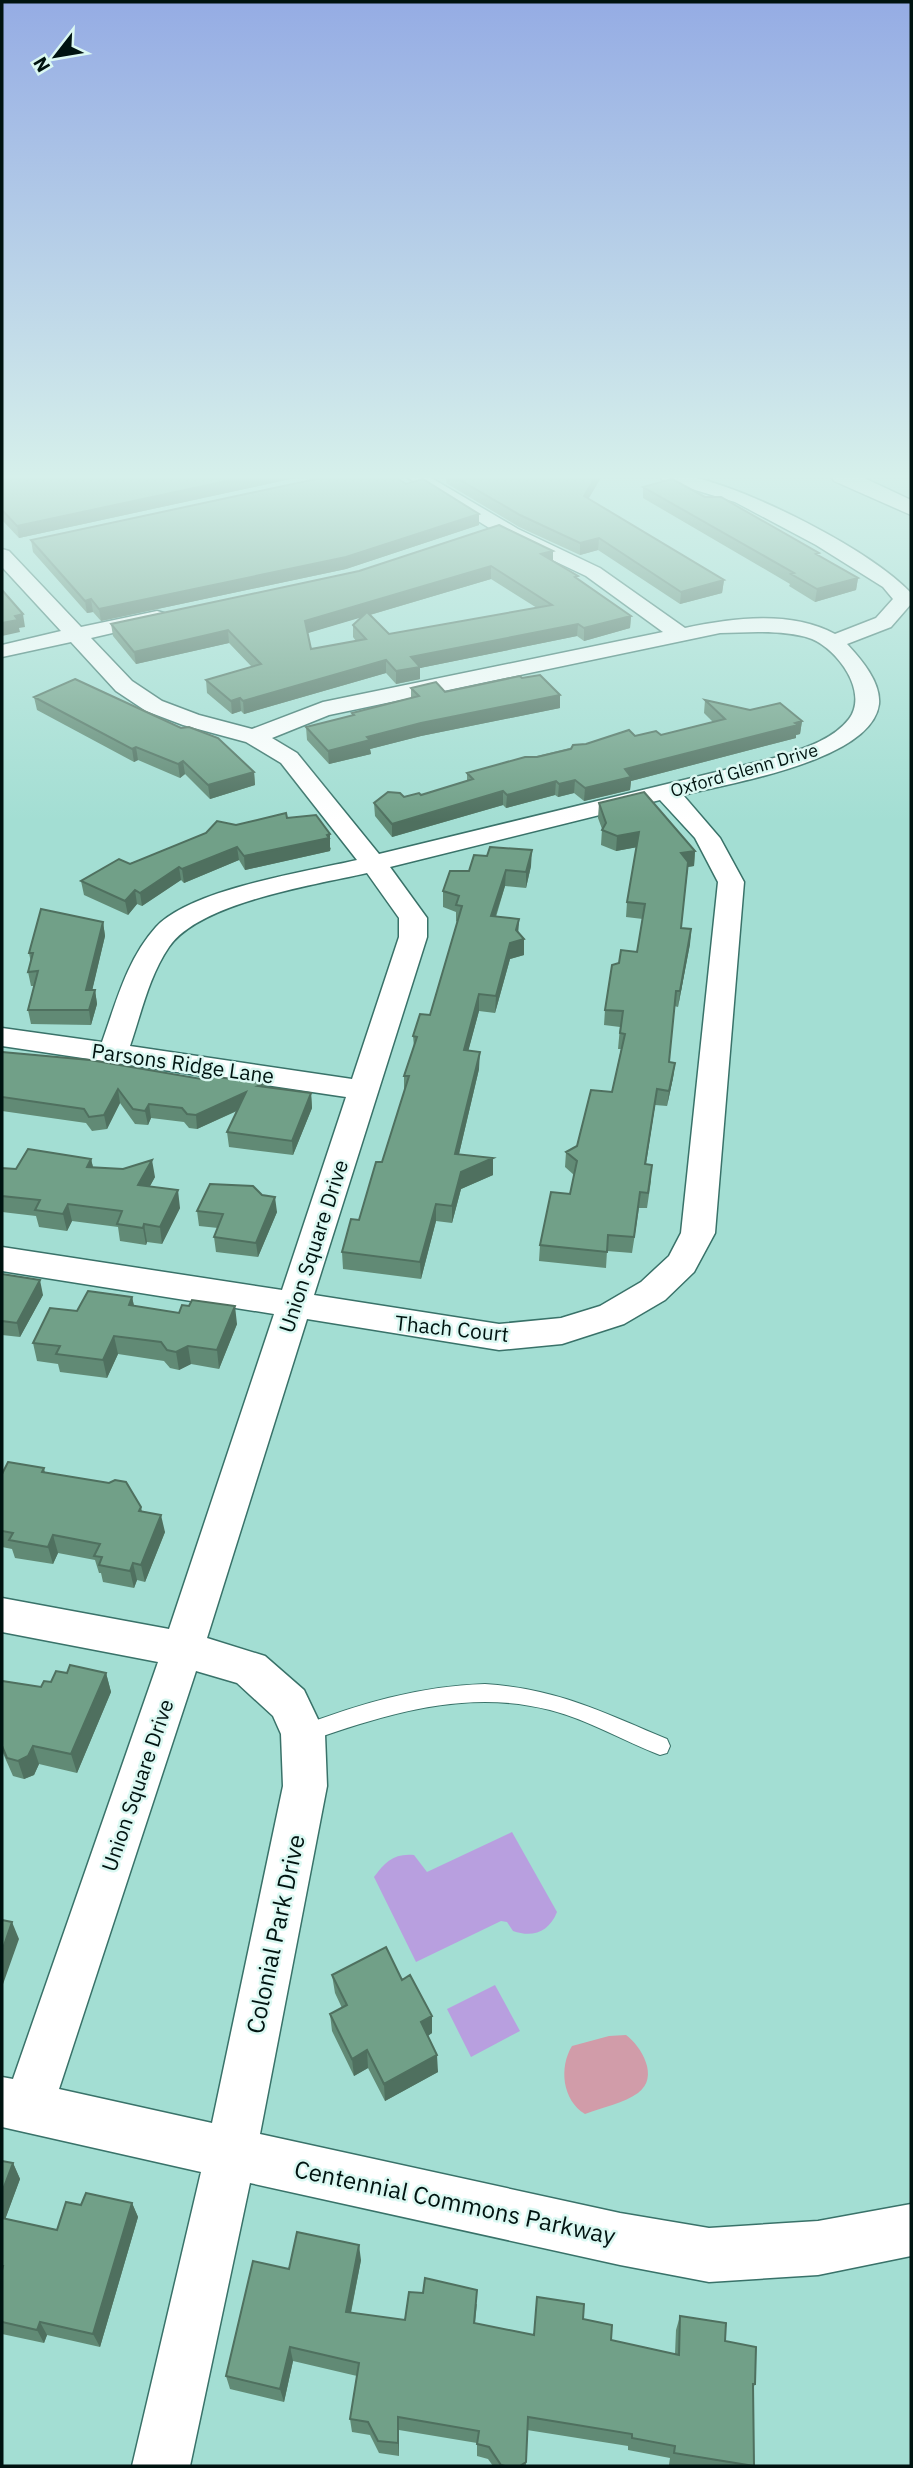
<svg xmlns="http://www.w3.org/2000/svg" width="913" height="2468" font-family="'IBM Plex Sans',sans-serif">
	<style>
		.green { fill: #d19ca9 }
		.water { fill: #b89fdf }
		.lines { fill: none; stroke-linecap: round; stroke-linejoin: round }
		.lane-casing { stroke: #397269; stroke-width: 2 }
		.street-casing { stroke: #397269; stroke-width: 3 }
		.secondary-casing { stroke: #397269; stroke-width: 3 }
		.lane { fill: #fff; fill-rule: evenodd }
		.street { fill: #fff; fill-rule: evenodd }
		.secondary { fill: #fff; fill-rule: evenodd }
		.wall { fill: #618a75; fill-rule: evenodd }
		.shaded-wall { fill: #4f705f }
		.building { fill: #71a088; stroke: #4f705f; stroke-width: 2; fill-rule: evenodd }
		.labels { text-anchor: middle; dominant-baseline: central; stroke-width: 5; stroke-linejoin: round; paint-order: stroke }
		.far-street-label { font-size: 18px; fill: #001310; stroke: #dbf8f2 }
		.street-label { font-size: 21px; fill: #001310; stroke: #dbf8f2 }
		.near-street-label { font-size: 24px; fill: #001310; stroke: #dbf8f2 }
	</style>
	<rect width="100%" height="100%" fill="#a3ded3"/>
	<path class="green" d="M626,2035C641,2046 660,2077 638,2093C624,2103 601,2108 585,2114C562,2100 559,2067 572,2046L609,2036Z"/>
	<path class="water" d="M512,1832L557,1912C549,1932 533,1938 513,1931L507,1922L501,1921L416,1962L374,1877C385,1862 394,1853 414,1855L427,1872Z
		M495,1985L520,2031L471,2057L447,2009Z"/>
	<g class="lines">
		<g class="lane-casing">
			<path id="lane" d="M485,1684C558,1689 602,1712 667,1739L670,1746L667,1753L660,1755C623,1741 589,1720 550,1710C465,1688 383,1715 303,1743L296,1740L293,1734L296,1728C358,1704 419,1686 485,1684Z"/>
		</g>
		<g class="street-casing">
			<path id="street" d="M405,476H428L518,529L600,568L685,628C732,618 791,610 835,634L876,618L893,599L883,587L816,545L735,502L662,480L660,476C670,476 682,475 693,477C753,491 869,549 911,593V604L891,627L847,644C861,659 881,682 879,704C872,761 729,783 683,795L720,838L744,882L715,1233L694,1272L665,1300L624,1324L562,1344L499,1350L307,1319L207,1638L265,1656L304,1690L325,1734L327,1786L260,2134L620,2213L709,2228L818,2221L911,2204V2256L818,2275L709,2282L620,2265L250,2183L190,2466H132L201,2172L2,2127V2077L13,2079L158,1662L2,1632V1598L169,1629L274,1314L2,1271V1247L282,1290L346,1097L2,1046V1028L102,1042C116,1003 127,959 156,927C191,889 305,872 357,860L281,763L246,742L183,725L146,711L116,691L71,642L2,657V645L61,631L2,567V549L9,551L81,627L157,611L164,613L168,617L164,621L91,638L132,681L162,701L199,715L252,729L323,702L663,632L586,576L504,537ZM758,632C776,632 795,633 812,639C838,650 869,692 849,719C833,740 802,749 778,757L379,854L297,753L272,738L329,715L720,633ZM660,800L695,838L718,882L681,1233L669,1256L641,1282L600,1306L561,1318L499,1324L314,1295L427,937V918L390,867ZM367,873L399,918V937L352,1079L130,1046C141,1014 149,976 169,947C200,902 315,885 367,873ZM196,1671L237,1683L273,1716L281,1734L283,1786L212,2123L59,2089Z"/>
		</g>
		<g class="secondary-casing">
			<path id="secondary" d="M832,476H860L911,500V515L834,481Z"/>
		</g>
		<use href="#lane" class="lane"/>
		<use href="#street" class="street"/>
		<use href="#secondary" class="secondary"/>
	</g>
	<path class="wall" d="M2,476H304L19,538L2,520Z
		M446,476H602L588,499L724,580L722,593L680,604L598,550L580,555L519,527L446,483Z
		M643,487L818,555L858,578L856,590L815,602L789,586L790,584L643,498Z
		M479,525L346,569L101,621L93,612L87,613L33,552L31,540Z
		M553,551V561L578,576L577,578L631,616L630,628L584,641L577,636L420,668V679L396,684L386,673L244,714L241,711L232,714L207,693L206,680L252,667L229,643L136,664L113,636L111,624ZM491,579L537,608L389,634L370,615ZM361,617L353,625V637L356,641L311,649L307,633Z
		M411,688L445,692L560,708L421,736L370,749L371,754L329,764L307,740L306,727L352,716V713L411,698Z
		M34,697L254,772L255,785L210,799L185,774L180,778L138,760L134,762L37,710Z
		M705,700L802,721L800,734L796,735V738L631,781L630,790L584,801L574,793L558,797L555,795L506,808L503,805L392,837L375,816L374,803L421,795L467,781V773L586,744L635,736L661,735L713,722L704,713Z
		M599,803L695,851L694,866L688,867L681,928L691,929L690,944L678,1007L674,1006L669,1062L675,1063L673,1078L667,1106L655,1105L646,1164L651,1181L647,1208H639L632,1253L607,1251L606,1268L539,1261L540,1245L570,1194L574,1175L565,1167L566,1152L577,1146L612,1092L621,1049H618L620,1027L604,1025L605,1010L619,963L637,952L643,919L626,917L627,902L637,847L616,851L601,845L602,829L598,818Z
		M287,818L331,848L330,851L245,870L239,860L184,883L181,880L142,906L137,904L128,915L84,895L81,881L236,825Z
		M531,866L526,888L505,886L496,917L519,919L518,932L524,939V955L510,959L495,1013L479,1011L468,1051L479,1069L459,1154L493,1175L461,1189L452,1223L436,1221L421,1279L343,1269L342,1252L359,1220L382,1162L404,1092V1076L414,1047L413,1036L430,1015L457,922L456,921V912L443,907V891L469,871Z
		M103,922L105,936L92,990H95L97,1004L91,1025L31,1024L28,1010L35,986H31L28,972L31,963L29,953Z
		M2,1052L207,1080L265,1083L266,1087L311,1093L312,1108L293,1155L229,1147L227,1132L237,1111L197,1129L189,1128L184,1122L151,1118L148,1125L135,1124L120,1103L107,1129L92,1131L86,1123L2,1111Z
		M91,1159L93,1167L155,1177L149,1187L180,1208L162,1244L147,1242L146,1245L120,1241L118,1227L72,1221L67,1231L39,1227L36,1216L2,1212V1168L16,1169Z
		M262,1195L277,1212L258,1257L216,1252L214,1237L218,1228L199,1226L197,1211Z
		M2,1274L43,1295L20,1337L2,1335Z
		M132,1297L134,1306L237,1324L219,1369L191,1364L179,1370L170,1368L164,1361L118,1354L107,1378L60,1372L58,1364L37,1361L33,1343L77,1311Z
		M44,1468L45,1472L141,1507L142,1511L165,1532L145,1582L137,1580L134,1588L103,1582L101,1573H99L95,1560L58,1553L53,1564L15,1558L12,1549L2,1547V1474Z
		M67,1673H106L111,1692L77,1773L39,1764L34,1775L24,1779L13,1776L2,1751V1681L41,1687Z
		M332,1975L402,1980L432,2016V2033L428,2036L438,2072L385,2101L368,2068L354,2076L332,2031L330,2014L342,2008L335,1993Z
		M2,2161L13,2163L20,2179L5,2219L57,2230L81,2205L132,2203L138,2217L100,2347L47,2335L44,2343L2,2334Z
		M361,2260L351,2313L405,2320L477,2304L475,2323L533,2335L583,2319L611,2340L675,2354L676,2330L680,2316L725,2341L755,2384L753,2389V2466H676L669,2465L670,2458L628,2450V2446L527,2430L526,2466H493L488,2459L477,2456V2443L399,2430V2456L379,2453L370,2435L352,2432L350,2419L357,2376L293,2361L284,2402L230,2389L226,2376L289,2269Z"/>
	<path class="shaded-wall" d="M250,476H304L19,538L17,526Z
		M596,476H602L583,508L584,496Z
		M479,514V525L346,569L101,621L99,609Z
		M599,538L598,550L580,555V543Z
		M553,551V563L541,554Z
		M491,566V579L305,634V621Z
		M858,578L856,590L815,602L817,589Z
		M724,580L722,593L680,604L681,592Z
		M91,599L93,612L87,613L85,601Z
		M23,614L25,627L19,628L20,632L2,636V623L15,616Z
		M631,616L630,628L584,641V628Z
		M578,624L577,636L420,668V679L396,684V671L411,657Z
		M228,630L229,643L136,664L134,652Z
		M386,660V673L244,714L243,701Z
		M560,695V708L421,736L370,749L371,754L329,764L328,751L367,737L421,723Z
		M240,698L241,711L232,714L231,701Z
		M802,721L800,734L796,735V738L631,781L630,790L584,801L585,788L625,769Z
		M136,747L138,760L134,762L132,749Z
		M183,761L185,774L180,778L178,764Z
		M254,772L255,785L210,799L208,785Z
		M575,780L574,793L558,797L559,784Z
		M556,781L555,795L506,808L507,795Z
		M503,791V805L392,837V824Z
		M639,832L638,847L616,851L617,836Z
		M330,834V851L245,870L244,856Z
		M237,847L239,860L184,883L182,869Z
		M532,850L531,866L526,888V872Z
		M695,851L694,866L680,868L681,853Z
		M179,867L181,880L142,906L140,893Z
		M506,870L505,886L490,933L491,916Z
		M135,890L137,904L128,915L125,901Z
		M519,919L518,935L524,939V955L510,959L495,1013L496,996L510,943L516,930Z
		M103,922L105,936L89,1004L86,990Z
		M691,929L690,944L678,1007L680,991Z
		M95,990L97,1004L91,1025L89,1010Z
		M479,994V1011L464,1067V1050Z
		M480,1052L479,1069L455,1171V1154Z
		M675,1063L673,1078L667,1106L669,1091Z
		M118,1089L120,1103L107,1129L104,1115Z
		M657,1089L655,1105L643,1180L645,1164Z
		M246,1092L247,1106L197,1129L196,1115Z
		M311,1093L312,1108L293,1155L292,1141Z
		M149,1104L151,1118L148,1125L145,1111Z
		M493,1158V1175L461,1189L452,1223V1206L461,1172Z
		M91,1159L95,1176L87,1167Z
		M152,1160L155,1177L141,1203L138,1185Z
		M178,1190L180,1208L162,1244L160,1227Z
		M275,1197L277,1212L258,1257L256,1243Z
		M68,1204L72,1221L67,1231L63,1214Z
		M436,1204V1221L421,1279L420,1262Z
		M144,1224L147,1242L146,1245L143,1228Z
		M40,1280L43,1295L20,1337L17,1323Z
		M132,1297L136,1315L129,1305Z
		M235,1306L237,1324L219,1369L217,1350Z
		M114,1336L118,1354L107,1378L103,1360Z
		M188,1346L191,1364L179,1370L176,1352Z
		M161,1515L165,1532L145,1582L141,1565Z
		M53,1535L58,1553L53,1564L48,1547Z
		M133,1563L137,1580L134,1588L130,1571Z
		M106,1673L111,1692L77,1773L71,1754Z
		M33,1746L39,1764L34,1775L24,1779L18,1761Z
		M12,1922L19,1939L2,1987V1951Z
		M432,2016V2033L421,2040V2022Z
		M367,2050L368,2068L354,2076L352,2059Z
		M437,2055L438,2072L385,2101L384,2084Z
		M13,2163L20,2179L2,2228V2192Z
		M132,2203L138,2217L100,2347L93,2334Z
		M359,2245L361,2260L348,2326L346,2312Z
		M40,2322L47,2335L44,2343L37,2330Z
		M290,2347L293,2361L284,2402L280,2389Z
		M398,2417L399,2430V2456L398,2443Z"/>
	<path class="building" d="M2,476H250L17,526L2,510Z
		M330,476H394L406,484L423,479L479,514L346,557L99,609L91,599L85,601L31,540Z
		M453,476H596L584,496L724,580L681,592L599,538L580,543L520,515Z
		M672,479L705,497H721L819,553L816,554L858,578L817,589L791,574L794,573L643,487Z
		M499,525L553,551L541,554L578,576L575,577L631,616L584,628L578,624L411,657L420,667L396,671L386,660L243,701L240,698L231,701L206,680L261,664L228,630L134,652L111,624L359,571ZM491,566L552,605L389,634L367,612L353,625L366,639L311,649L305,621Z
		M2,590L23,614L15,616L18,620L2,623Z
		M540,675L560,695L421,723L367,737L370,740L328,751L306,727L354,715L352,713L419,696L411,688L436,682L445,692L520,676L522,678Z
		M75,679L181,728L189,727L218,738L254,772L208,785L183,761L178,764L136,747L132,749L34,697Z
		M705,700L750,710L780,703L802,721L795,723L798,725L625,769L631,777L585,788L575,780L559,784L556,781L507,795L503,791L392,824L374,803L388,792L400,793L404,797L419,793L421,795L473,779L467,773L525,757H537L571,749L573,745L586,744L629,730L635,736L656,731L661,735L725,719Z
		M644,792L695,851L681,853L688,862L681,928L691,929L680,991H676L669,1062L675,1063L669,1091L657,1089L645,1164L652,1165L648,1193L640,1192L634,1237L608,1235L607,1252L540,1245L551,1192L570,1194L577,1161L566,1152L577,1146L591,1090L612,1092L625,1034L620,1033L623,1011L605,1010L612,965L619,963L621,950L637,952L645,904L627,902L639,832L617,836L602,830L606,823L599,803Z
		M286,813L287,818L316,815L330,834L327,835L329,838L244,856L237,847L182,869L179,867L140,893L135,890L125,901L81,881L119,859L130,864L206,833L217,821L236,825Z
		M490,847L532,850L526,872L506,870L491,916L519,919L516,930L524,939L510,943L496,996L479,994L464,1050L480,1052L455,1154L493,1158L461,1172L452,1206L436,1204L420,1262L342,1252L351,1219L359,1220L376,1162H382L409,1076H404L417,1037L413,1036L420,1014L430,1015L462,906L456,905L459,896L443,891L450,871H469L474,855L487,856Z
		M41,909L103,922L86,990H95L89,1010H28L38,971L28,972L33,953H29Z
		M2,1052L90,1060L207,1080L209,1076L265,1083L258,1086L311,1093L292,1141L227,1132L246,1092L196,1115L187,1114L182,1108L149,1104L145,1111L133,1109L118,1089L104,1115L89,1117L84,1109L2,1097Z
		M28,1149L91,1159L87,1167L123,1169L152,1160L138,1185L178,1190L160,1227L144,1224L143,1228L117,1224L122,1211L68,1204L63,1214L35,1210L40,1200L2,1196V1168L16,1169Z
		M210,1184L253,1186L262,1195L275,1197L256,1243L214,1237L223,1214L197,1211Z
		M2,1274L40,1280L17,1323L2,1321Z
		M88,1291L132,1297L129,1305L179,1313L182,1305L189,1306L192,1300L235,1306L217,1350L188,1346L176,1352L167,1350L161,1342L114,1336L103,1360L56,1354L60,1346L33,1343L50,1308L77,1311Z
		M8,1462L44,1468L42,1472L109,1483L115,1480L126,1482L141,1507L139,1511L161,1515L141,1565L133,1563L130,1571L99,1565L102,1557L94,1556L100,1544L53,1535L48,1547L9,1540L13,1533L2,1531V1474Z
		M70,1665L106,1673L71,1754L33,1746L28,1756L18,1761L7,1758L2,1746V1681L41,1687L44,1681L51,1682L56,1671L67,1673Z
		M2,1920L12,1922L2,1951Z
		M386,1947L402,1980L410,1975L432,2016L421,2022L437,2055L384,2084L367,2050L352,2059L330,2014L347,2005L332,1975Z
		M2,2161L13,2163L2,2192Z
		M86,2193L132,2203L93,2334L40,2322L37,2330L2,2322V2270L3,2266H2V2218L57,2230L66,2202L81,2205Z
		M297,2232L359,2245L346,2312L405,2320L409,2292L423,2293L425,2278L477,2290L474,2323L534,2335L537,2297L584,2304L583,2319L612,2325L611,2340L679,2355L680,2316L726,2323L725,2341L756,2347L755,2384H753L754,2466L674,2453L675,2446L632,2438V2434L528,2417L526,2462L520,2466H505L501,2465L489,2447L477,2444L479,2431L398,2417V2443L378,2441L368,2422L350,2419L359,2363L290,2347L280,2389L226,2376L253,2261L289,2269Z"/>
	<linearGradient id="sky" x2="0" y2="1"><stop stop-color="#95ace4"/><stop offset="0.58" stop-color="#d6f0eb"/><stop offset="1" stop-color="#d6f0eb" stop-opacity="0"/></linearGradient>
	<rect width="913" height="822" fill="url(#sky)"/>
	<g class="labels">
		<g class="far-street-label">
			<text transform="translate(744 770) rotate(-16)">Oxford Glenn Drive</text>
		</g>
		<g class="street-label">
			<text transform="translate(183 1063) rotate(8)">Parsons Ridge Lane</text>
			<text transform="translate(313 1246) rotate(-72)">Union Square Drive</text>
			<text transform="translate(452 1328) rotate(6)">Thach Court</text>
			<text transform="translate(137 1785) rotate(-71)">Union Square Drive</text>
		</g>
		<g class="near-street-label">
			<text transform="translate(275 1934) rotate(-78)">Colonial Park Drive</text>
			<text transform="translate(455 2202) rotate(12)">Centennial Commons Parkway</text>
		</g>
	</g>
	<rect width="913" height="2468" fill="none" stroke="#001310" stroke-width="7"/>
	<g transform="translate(56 56) rotate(239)" stroke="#dbf8f2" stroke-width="5" paint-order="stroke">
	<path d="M0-5L12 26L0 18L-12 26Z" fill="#001310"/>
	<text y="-10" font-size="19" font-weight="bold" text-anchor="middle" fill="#001310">N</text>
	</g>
</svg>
